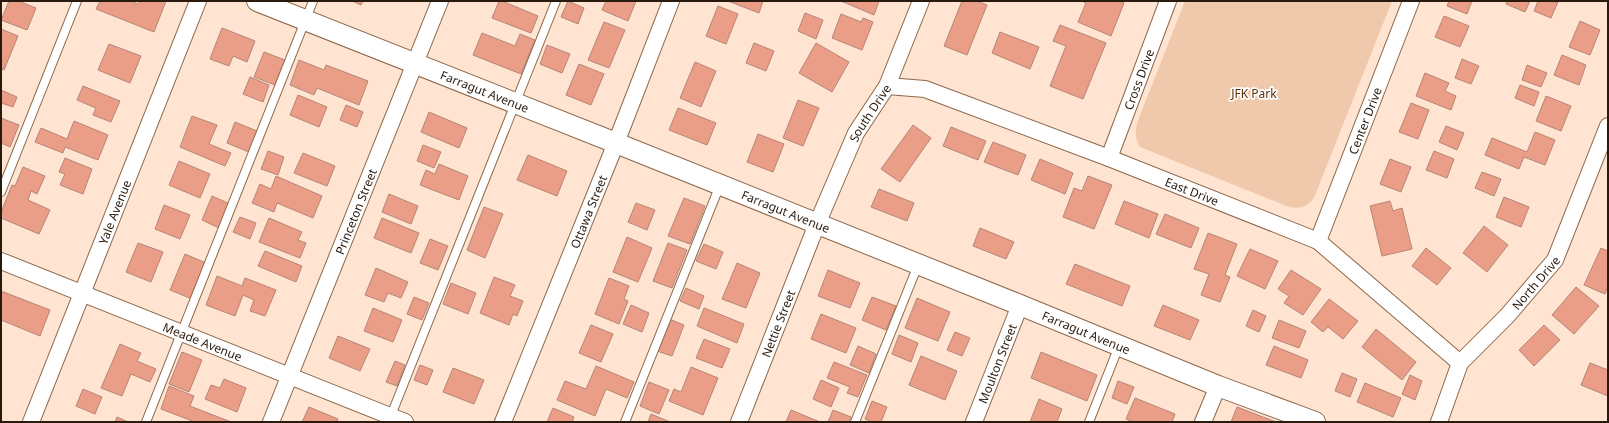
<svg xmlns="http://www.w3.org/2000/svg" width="1609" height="423" font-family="'Noto Sans',sans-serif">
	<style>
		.green { fill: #f0c8ab }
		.building { fill: #ea9e87; stroke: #b68576 }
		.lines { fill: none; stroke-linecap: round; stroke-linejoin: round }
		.service-casing { stroke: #8c674a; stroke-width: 10 }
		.minor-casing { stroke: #8c674a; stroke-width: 18 }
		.tertiary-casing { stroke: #8c674a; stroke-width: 22 }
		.service { stroke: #fff; stroke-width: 8 }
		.minor { stroke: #fff; stroke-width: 16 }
		.tertiary { stroke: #fff; stroke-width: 20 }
		.labels { text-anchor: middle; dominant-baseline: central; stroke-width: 3.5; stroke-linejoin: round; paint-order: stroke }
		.street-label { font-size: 12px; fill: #291a0e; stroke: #fff }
		.park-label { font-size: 12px; fill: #582f09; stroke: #fff }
	</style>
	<rect width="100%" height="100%" fill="#fee4d1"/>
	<path class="green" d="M1185,1H1392L1314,198C1307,207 1300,209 1289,207L1140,147C1135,139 1135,132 1137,123Z"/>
	<path class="building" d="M9,1H18L36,8L27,30L1,20Z
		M100,1H130L138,4L140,1H166L154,32L96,9Z
		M352,1H363L361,5Z
		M499,1H502L538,16L531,33L492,18Z
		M568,1L584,8L578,24L561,17Z
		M606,1H636L628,21L602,10Z
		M728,1H763L759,13Z
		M841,1H879L874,15Z
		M962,1H977L987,5L967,55L944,46Z
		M1082,1H1119L1124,3L1111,36L1078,22L1086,3Z
		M1449,1H1472L1467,14L1447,6Z
		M1507,1H1530L1525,12L1506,4Z
		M1538,1L1558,2L1551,18L1534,11Z
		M718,6L738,14L726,44L706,36Z
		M805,13L823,20L816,39L798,31Z
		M841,14L861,22L863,18L873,22L862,50L832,38Z
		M1444,16L1469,26L1460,47L1435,37Z
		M1580,21L1600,30L1590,55L1569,47Z
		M604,22L625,30L609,68L588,60Z
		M1060,25L1106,43L1083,99L1050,86L1066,46L1053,41Z
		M222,28L255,41L247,62L233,56L229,66L210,59Z
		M1,29L18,36L4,70L1,69Z
		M1000,32L1039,47L1030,69L992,53Z
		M482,33L515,46L520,34L535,40L521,74L473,55Z
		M754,43L774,51L766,71L746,63Z
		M816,43L849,62L832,92L799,73Z
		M109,44L141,56L130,83L98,70Z
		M547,45L570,54L562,73L540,64Z
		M264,52L285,60L275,85L254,77Z
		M1562,55L1586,65L1579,85L1554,75Z
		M1462,59L1479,66L1471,84L1455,78Z
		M299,60L324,70L326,65L368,81L359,105L317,88L314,95L290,85Z
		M695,62L716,71L701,107L680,98Z
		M579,64L604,74L591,105L566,95Z
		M1527,65L1547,73L1541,87L1522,80Z
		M1425,73L1449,83L1445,91L1456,96L1451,110L1416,96Z
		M250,77L269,85L263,102L243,94Z
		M1520,85L1539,92L1534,106L1515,98Z
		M83,86L120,101L111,122L93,115L96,108L77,100Z
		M1,90L17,97L13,107L1,103Z
		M298,95L327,107L319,127L290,115Z
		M1546,96L1571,106L1561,131L1536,121Z
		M798,100L819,108L803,146L783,138Z
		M1411,103L1429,110L1418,139L1399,132Z
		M346,105L363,112L357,127L340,120Z
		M678,108L716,123L707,145L669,130Z
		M429,112L467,128L459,148L421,132Z
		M192,116L217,125L209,144L231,153L225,166L180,147Z
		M1,118L19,125L10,147L1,143Z
		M74,121L108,135L98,160L65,147L63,153L35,142L41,128L67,139Z
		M235,122L257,131L249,152L227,143Z
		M913,125L931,138L900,182L881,169Z
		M1446,126L1464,133L1457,150L1439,142Z
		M951,127L986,141L978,160L943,146Z
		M1535,132L1555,140L1545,165L1524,157L1519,169L1485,155L1492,138L1527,152Z
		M758,134L784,144L773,172L747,162Z
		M993,142L1026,155L1018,175L984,162Z
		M423,145L441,152L434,168L417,161Z
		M268,151L284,157L278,175L261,169Z
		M1434,151L1454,159L1447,178L1426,170Z
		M303,153L335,166L327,186L294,173Z
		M528,155L567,171L557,196L517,180Z
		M65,158L92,169L83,194L60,185L65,174L59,172Z
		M1040,159L1073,173L1065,194L1031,180Z
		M1390,159L1411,167L1401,192L1380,184Z
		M179,161L210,174L200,198L169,185Z
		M439,164L468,176L459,200L420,185L426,170L435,174Z
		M23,167L45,176L37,194L31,191L28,200L50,210L39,234L1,218V212L12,185L15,186Z
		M1482,172L1501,179L1494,196L1475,188Z
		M276,176L322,196L313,218L277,203L274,212L252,203L260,184L271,189Z
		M1088,176L1112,185L1094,229L1063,217L1074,188L1082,191Z
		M879,189L914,203L907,221L871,207Z
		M389,194L418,206L411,224L382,212Z
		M212,196L230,204L219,228L202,220Z
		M1504,197L1529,207L1521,227L1496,217Z
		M684,198L705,206L690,244L668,236Z
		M1124,201L1158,214L1149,238L1115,224Z
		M1390,201L1393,211L1402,208L1412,249L1382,256L1370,206Z
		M636,203L655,210L647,230L628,222Z
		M164,205L190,215L180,239L155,229Z
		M484,207L503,214L485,258L467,250Z
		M1165,214L1199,228L1191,248L1156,234Z
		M240,217L256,223L250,239L233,232Z
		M269,218L302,232L298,240L306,243L300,258L259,242Z
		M382,218L419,233L411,253L374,238Z
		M1484,226L1508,245L1487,272L1463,253Z
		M980,228L1014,242L1006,259L973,246Z
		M1208,233L1237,244L1225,275L1230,277L1220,302L1201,295L1209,274L1194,269Z
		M627,237L652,248L638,282L613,272Z
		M430,239L448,246L438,270L420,263Z
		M138,243L163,252L151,282L126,272Z
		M668,243L687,250L672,288L653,281Z
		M704,244L723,252L716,269L696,261Z
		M1426,248L1451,268L1437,285L1412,266Z
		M1601,248L1608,251V286L1605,294L1584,285Z
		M1250,249L1278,261L1265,289L1237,276Z
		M265,251L302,266L296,282L258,266Z
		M185,254L206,263L192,299L170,290Z
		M737,263L760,273L746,308L722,299Z
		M1075,264L1130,286L1122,306L1066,284Z
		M376,268L408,282L401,298L388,293L384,302L365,295Z
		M828,270L860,283L850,308L818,296Z
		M1291,270L1321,289L1303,315L1284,303L1289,296L1278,289Z
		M217,276L242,286L245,278L276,290L265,316L250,311L254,300L243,295L235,316L206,305Z
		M494,277L515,285L510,296L523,301L517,316L513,314L509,325L480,313Z
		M609,278L629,286L624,299L628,301L619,324L595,314Z
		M451,283L476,293L468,314L443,304Z
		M1576,287L1599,306L1574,334L1552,315Z
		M686,288L704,296L699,309L680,301Z
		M1,291L50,310L40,336L1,320Z
		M414,297L429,303L422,320L407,314Z
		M872,297L896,306L886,330L862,320Z
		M917,298L950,312L938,341L905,328Z
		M1329,299L1358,321L1343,339L1328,327L1323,332L1311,322Z
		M631,305L649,313L642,332L623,324Z
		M1163,305L1199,320L1190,340L1154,326Z
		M373,308L402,320L393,342L364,331Z
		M704,308L744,324L737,343L697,326Z
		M1253,310L1266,316L1259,332L1246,326Z
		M821,314L856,328L846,353L811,339Z
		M669,319L684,325L672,356L657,351Z
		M1279,320L1306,331L1299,348L1272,338Z
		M591,325L613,334L601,362L579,353Z
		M1544,325L1560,340L1534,366L1519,350Z
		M1376,329L1416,362L1402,380L1362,347Z
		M955,332L970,338L962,356L947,350Z
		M899,335L918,343L911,362L892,354Z
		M338,336L370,349L360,371L329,358Z
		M704,339L730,349L722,368L696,358Z
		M120,344L141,353L137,361L156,369L150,382L131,374L122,396L101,388Z
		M858,346L876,354L869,373L850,365Z
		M1274,346L1308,360L1301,378L1266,365Z
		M182,352L202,360L189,392L169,384Z
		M1041,352L1097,375L1087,401L1031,378Z
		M921,356L957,371L945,400L909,385Z
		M395,361L405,365L397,386L386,382Z
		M834,362L867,375L858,397L847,393L850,387L827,378Z
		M1590,363L1608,370V396L1581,385Z
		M420,365L433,370L427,385L414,380Z
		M596,366L634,382L627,398L606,389L595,416L557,400L565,381L586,389Z
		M691,367L718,378L703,415L669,401L674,389L681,392Z
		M453,368L484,380L474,404L443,392Z
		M1342,373L1357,379L1350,397L1335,391Z
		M1410,375L1422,381L1415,400L1402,394Z
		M224,379L246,388L237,412L205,399L211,385L220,388Z
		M821,380L839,388L831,407L813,399Z
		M1118,381L1134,387L1127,404L1112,398Z
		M649,382L669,390L659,414L640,406Z
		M1365,383L1401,398L1393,417L1357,402Z
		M169,386L194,396L190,406L231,422H195L161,409Z
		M83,389L102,397L95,414L76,406Z
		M1135,398L1175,414L1172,422H1134L1126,419Z
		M1039,399L1062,409L1057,422H1030Z
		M872,401L887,407L881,422H872L865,419Z
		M309,407L338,419L337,422H302Z
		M1237,407L1276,422H1231Z
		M553,408L574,417L572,422H547Z
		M791,410L820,422H786Z
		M833,410L851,417L849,422H828Z
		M651,414L670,422H648Z
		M117,417L128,422H115Z"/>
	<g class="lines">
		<g class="service-casing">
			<path id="service" d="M1,192L77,1
				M390,418L556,1
				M146,422L313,1
				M625,422L720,185
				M855,422L918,265
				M1089,422L1119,346"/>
		</g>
		<g class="minor-casing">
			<g id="minor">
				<path id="s1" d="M887,86L925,89L1109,158L1318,241L1460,363"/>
				<path id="s2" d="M1109,158L1168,1"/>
				<path id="s3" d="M1318,241L1411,1"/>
				<path id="s4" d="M1,261L405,422"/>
				<path id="s5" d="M31,422L198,1"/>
				<path id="s6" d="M271,422L440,1"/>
				<path id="s7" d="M503,422L616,143L671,1"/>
				<path id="s8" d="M739,422L817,224L856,133L887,86L921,1"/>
				<path id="s9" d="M974,422L1020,305"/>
				<path d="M1203,422L1218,386"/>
				<path id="s10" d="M1439,422L1460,363L1507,316L1555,260L1608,126"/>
			</g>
		</g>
		<g class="tertiary-casing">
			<g id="tertiary">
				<path id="s11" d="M257,1L616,143L1020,305L1218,386L1315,422"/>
			</g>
		</g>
		<use href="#service" class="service"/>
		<use href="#minor" class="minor"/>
		<use href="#tertiary" class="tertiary"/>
	</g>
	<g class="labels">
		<g class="street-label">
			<text stroke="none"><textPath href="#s2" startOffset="84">Cross Drive</textPath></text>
			<text stroke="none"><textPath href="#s11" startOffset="245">Farragut Avenue</textPath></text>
			<text stroke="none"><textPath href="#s8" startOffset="336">South Drive</textPath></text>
			<text stroke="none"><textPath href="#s3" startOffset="129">Center Drive</textPath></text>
			<text stroke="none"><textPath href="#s1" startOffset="324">East Drive</textPath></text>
			<text stroke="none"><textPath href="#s5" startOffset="226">Yale Avenue</textPath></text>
			<text stroke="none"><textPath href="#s6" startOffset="227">Princeton Street</textPath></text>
			<text stroke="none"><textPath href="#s7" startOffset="227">Ottawa Street</textPath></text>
			<text stroke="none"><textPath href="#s11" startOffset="569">Farragut Avenue</textPath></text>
			<text stroke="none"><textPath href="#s10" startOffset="173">North Drive</textPath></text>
			<text stroke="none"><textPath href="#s8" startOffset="106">Nettie Street</textPath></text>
			<text stroke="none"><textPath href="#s11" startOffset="893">Farragut Avenue</textPath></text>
			<text stroke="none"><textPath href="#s4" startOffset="217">Meade Avenue</textPath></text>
			<text stroke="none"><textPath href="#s9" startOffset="63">Moulton Street</textPath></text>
		</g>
		<g class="park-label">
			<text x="1254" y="93">JFK Park</text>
		</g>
	</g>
	<rect width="1609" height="423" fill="none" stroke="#291a0e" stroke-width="4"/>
</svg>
